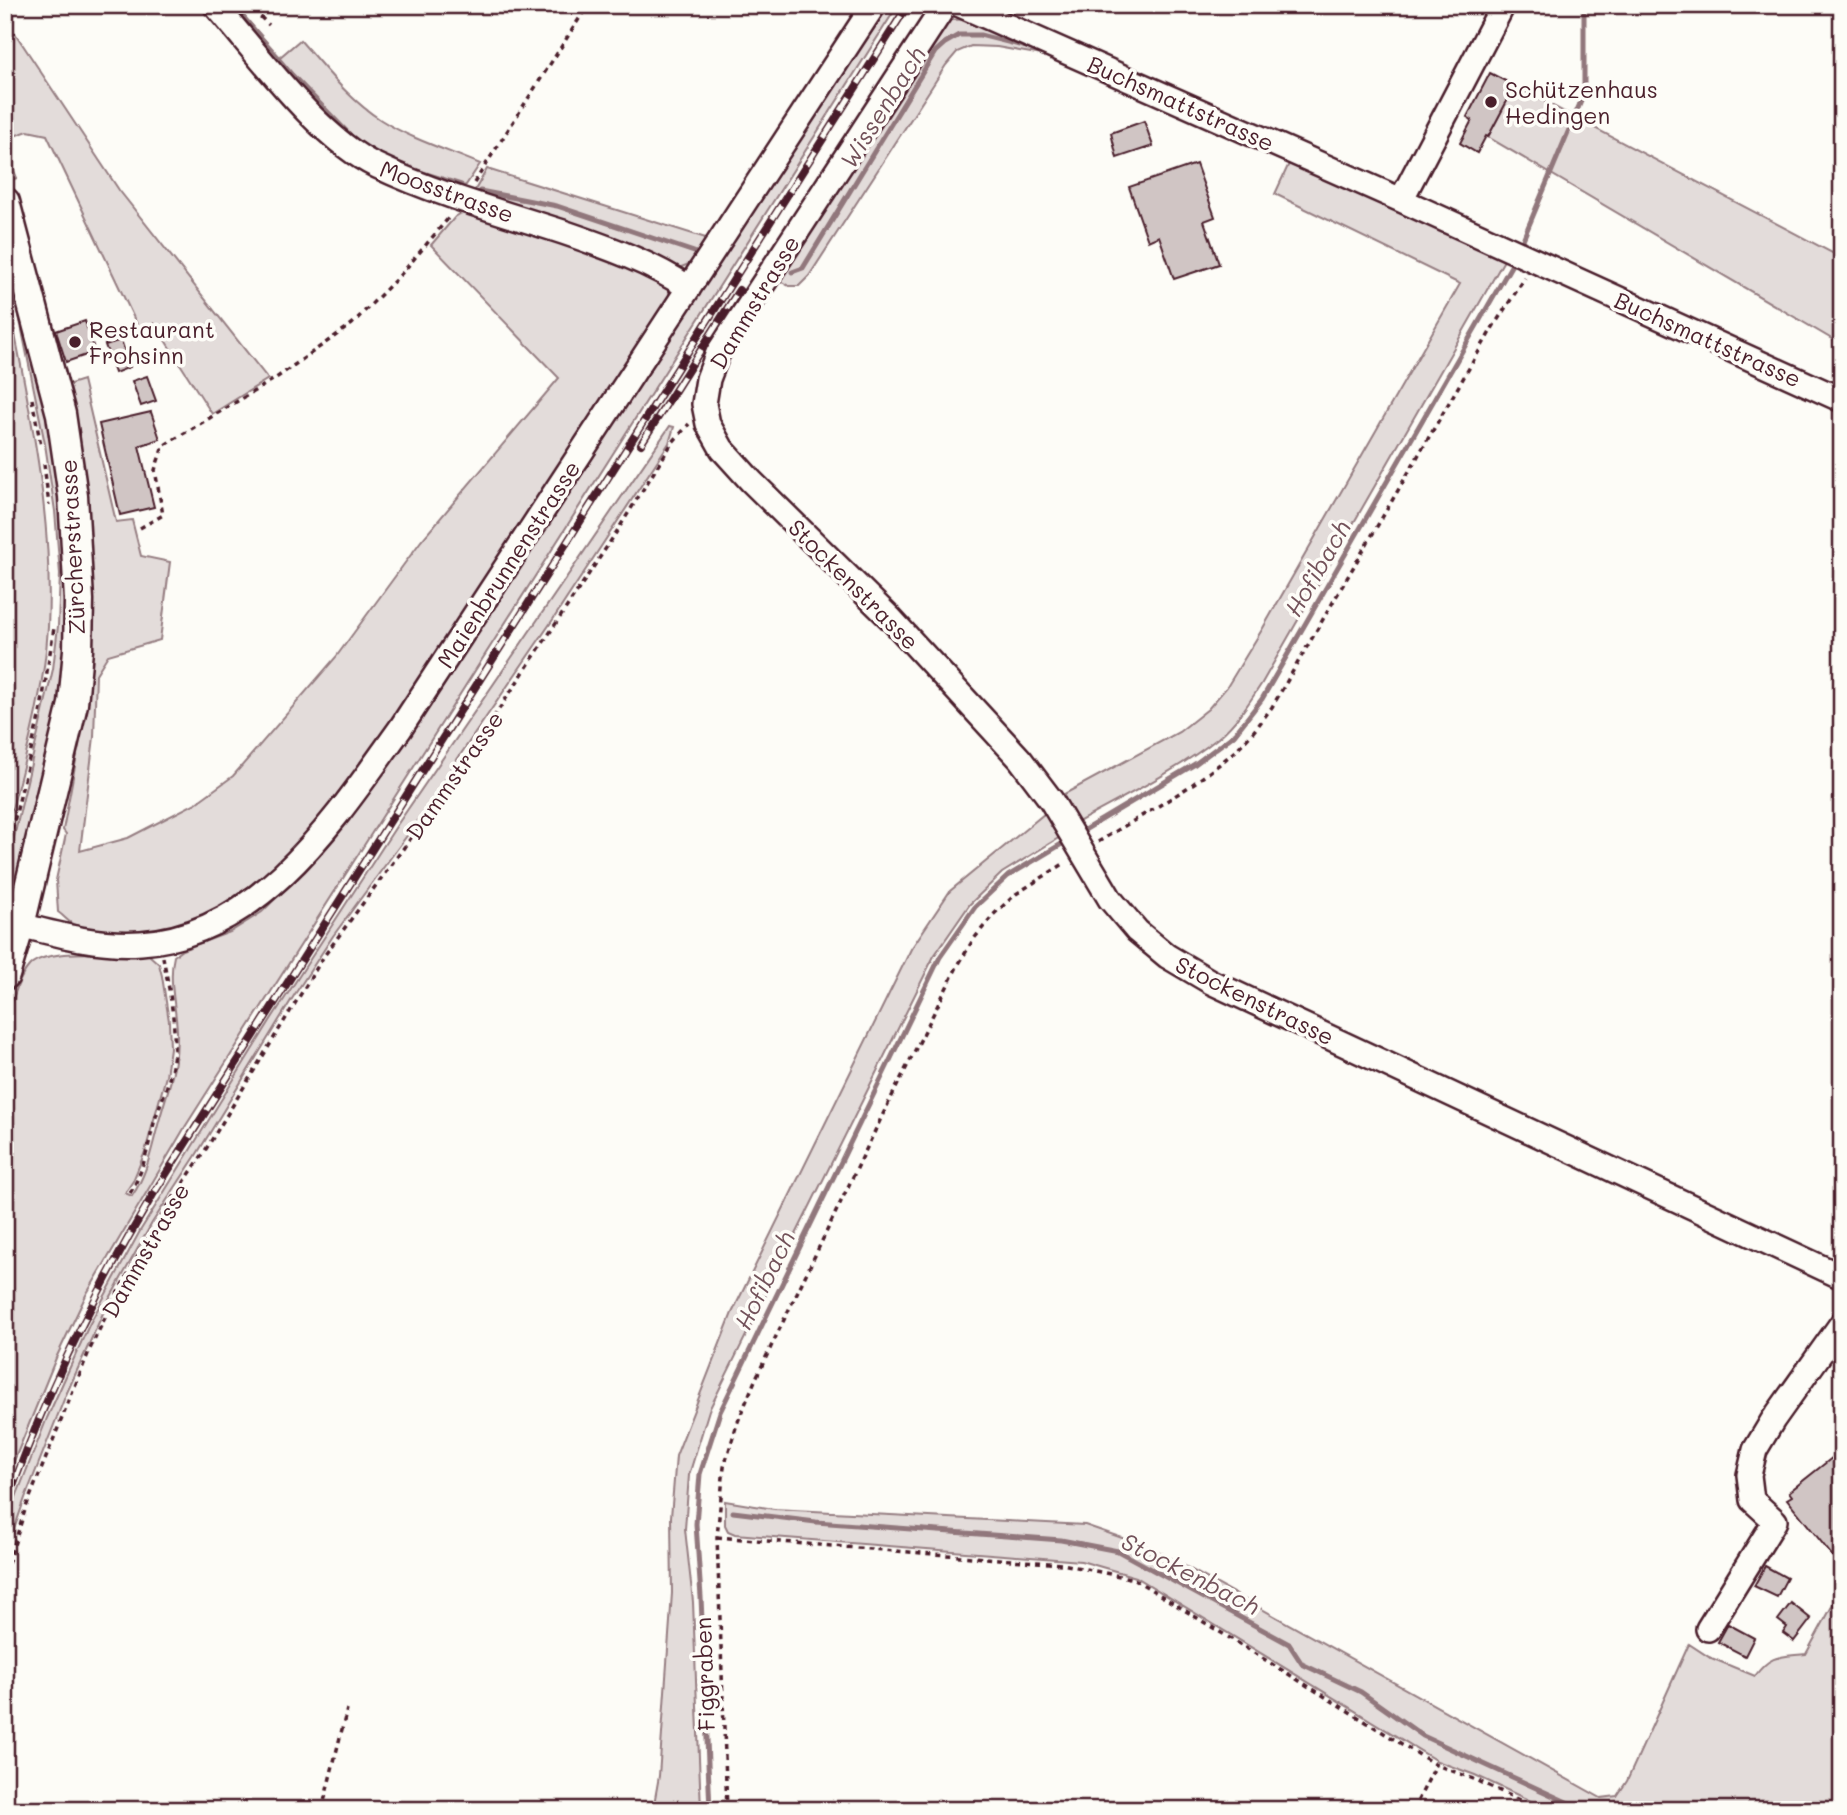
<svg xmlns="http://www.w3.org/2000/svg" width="1847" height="1815" font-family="Mali,sans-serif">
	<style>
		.green { fill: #e3dcda; stroke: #967e82; stroke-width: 2 }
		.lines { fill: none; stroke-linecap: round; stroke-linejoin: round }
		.stream { stroke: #91777b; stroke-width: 5 }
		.building { fill: #d0c5c4; stroke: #4a1f2b; stroke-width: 2 }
		.minor-casing { stroke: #4a1f2b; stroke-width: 28 }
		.major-casing { stroke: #4a1f2b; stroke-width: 33 }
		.path { stroke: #4a1f2b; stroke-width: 3.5; stroke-dasharray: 5 5; stroke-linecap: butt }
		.minor { stroke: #fdfcf7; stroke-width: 23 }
		.major { stroke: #fdfcf7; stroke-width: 28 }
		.rail-casing { stroke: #4a1f2b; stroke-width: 8 }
		.rail { stroke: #fdfcf7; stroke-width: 5; stroke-dasharray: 16; stroke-linecap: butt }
		.poi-dot { fill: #4a1f2b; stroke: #fdfcf7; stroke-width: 2.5 }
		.labels { text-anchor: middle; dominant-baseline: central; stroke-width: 7; stroke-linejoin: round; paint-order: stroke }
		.poi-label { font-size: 23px; fill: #4a1f2b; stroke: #fdfcf7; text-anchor: start }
		.street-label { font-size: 23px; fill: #4a1f2b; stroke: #fdfcf7 }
		.water-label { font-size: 24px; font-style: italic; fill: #73525a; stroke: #fdfcf7 }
	</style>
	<rect width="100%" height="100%" fill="#fdfcf7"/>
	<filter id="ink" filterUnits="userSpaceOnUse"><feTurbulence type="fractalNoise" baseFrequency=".0143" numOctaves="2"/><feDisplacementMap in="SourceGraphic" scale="14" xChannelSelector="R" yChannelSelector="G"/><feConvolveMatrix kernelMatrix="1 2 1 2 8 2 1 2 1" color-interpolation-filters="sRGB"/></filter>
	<g filter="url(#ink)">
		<path class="green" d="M887,5H898L185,1127L86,1295L56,1358L5,1483V1026C11,1008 16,980 30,965C50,946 120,956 149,955L159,964L162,976L169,1021L170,1048L166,1076L145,1152L133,1181L125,1193L132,1196C147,1174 151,1151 158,1125C167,1090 178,1069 177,1031C176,1006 168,980 174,956L182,950L230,932L262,912L295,879L337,833L376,784L421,720Z
			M243,15L280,57L300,40C325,68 349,100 381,120C411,139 447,150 480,164L466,185L460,188L395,168L336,131L240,19Z
			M5,18L119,190L268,379L212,414L154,323L140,331L47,135L28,131L11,137L7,153L17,178L10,180L5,164Z
			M971,19L1114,77L1110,85L1048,56L997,47L971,46L957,52L946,65L809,276L799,286H789L773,277L938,28L951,20Z
			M1515,86L1842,258V345L1488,137Z
			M1292,157L1507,255L1262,683C1249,703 1236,723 1218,738C1174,773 1121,798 1073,825L1057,798L1179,732L1208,709L1227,687L1263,628L1460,284L1275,194Z
			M487,169L709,239C696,257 693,268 669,269L477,194L475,190Z
			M463,212L613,256L669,289V301L392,725C330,811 248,935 129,931C112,931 90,932 75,925C69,923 64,916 58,912L56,880L66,834L63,830C78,751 94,674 93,592C91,524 76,454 64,386L83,380L116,522L132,520L141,556L170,562L160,640L108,655L96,674L94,737L80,851L128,838L196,803L233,776L336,657L421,541L559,378L431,245L455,217Z
			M10,271L42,381L68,543L63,675L55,724L5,920V876L53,669L58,626L60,574L55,511L45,444Z
			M5,284C27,397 54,512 48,627C44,698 22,768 5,836Z
			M670,426L674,427L669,443L554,618L454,764L434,799L333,936L295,994L195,1157L152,1223L109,1300L65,1397L25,1498L5,1555V1530L9,1515L47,1418L89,1325L140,1231L270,1021L397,825Z
			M1050,809L1065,834L1002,873L970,904L934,956L709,1410L689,1475L685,1529L693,1602L701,1810H653L659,1776L672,1593L671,1517L676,1456L732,1313L911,949L950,891Z
			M725,1501L774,1509L1085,1525L1154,1549L1601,1798L1617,1796L1627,1781L1689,1644L1709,1657L1755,1676C1771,1654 1781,1657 1806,1654L1842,1588V1801L1840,1810H1550L1475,1775L1437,1761L1136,1577L1081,1561L735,1534L728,1531L725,1525Z"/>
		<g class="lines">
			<path class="stream" d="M233,5L292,75L350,135
				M413,170L461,185
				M480,191L557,206L694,252
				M1519,249L1584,94V5
				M792,272L803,268L935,52L945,43L959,35H980L1031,48
				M1081,832L1195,764L1234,735L1262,699L1515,259
				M733,1512L816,1522L1061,1540L1118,1551L1289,1644L1302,1664L1361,1692L1423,1736L1584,1810
				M710,1810L701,1597L696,1524L700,1474L720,1412L940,957L975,907L1008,876L1065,842"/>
		</g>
		<path class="building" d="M1490,73L1515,86L1488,137L1486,136L1477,153L1460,143L1472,120L1467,117Z
			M1144,121L1153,146L1117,158L1111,133Z
			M1196,164L1215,217L1204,221L1219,264L1174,279L1159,236L1148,241L1129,187Z
			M85,321L95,352L66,362L56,331Z
			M121,340L130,367L115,373L105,345Z
			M147,376L156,401L141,406L132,381Z
			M151,412L160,439L139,446L154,507L120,515L99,424Z
			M1833,1457L1842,1467V1568L1787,1499L1792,1496L1789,1492Z
			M1765,1566L1787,1578L1777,1597L1754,1586Z
			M1791,1603L1811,1619L1794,1641L1783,1633L1787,1627L1778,1620Z
			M1728,1624L1754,1638L1745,1656L1718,1642Z"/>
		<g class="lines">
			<g class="minor-casing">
				<path id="minor" d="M215,5C258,54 319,139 377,166C436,194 501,212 563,232C607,247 650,262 689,288
					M945,5L718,353L708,379L704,404L708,424L722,449L751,481L891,619L1020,759L1051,800L1110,899L1137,931L1167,956L1211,982L1842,1277
					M960,5L1401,200L1842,400
					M1401,200L1503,5
					M20,925C59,935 100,946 141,943C261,935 336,818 400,729L874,5
					M1708,1629L1775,1521L1752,1500L1749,1475L1755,1450L1773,1420L1842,1323"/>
			</g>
			<g class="major-casing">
				<path id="major" d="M5,202L61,414L73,496L79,600L78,650L73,704L20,925L5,975"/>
			</g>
			<path class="path" d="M244,9L251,8L269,25
				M474,183L588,5
				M32,399L41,446
				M44,464L49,505
				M140,528L163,515L155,470L163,446L276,378L352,324L403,272L451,215
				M1098,842C1148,811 1203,784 1245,741C1255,731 1263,719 1272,707L1493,327L1525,278
				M5,859L41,709L54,628
				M130,1193C143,1172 147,1151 153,1127C157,1110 166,1093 170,1075C180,1038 170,994 163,957
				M717,1537L1062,1564L1134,1579L1436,1765L1474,1779L1541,1810
				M5,1573L26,1507L90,1349L112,1303L155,1225L203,1154L324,956L436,804L614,536L672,443L689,424
				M322,1810L347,1709
				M727,1810L717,1537L724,1467L737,1424L756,1378L886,1108L957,967L973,940L993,915L1016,894L1065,863
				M1413,1810L1436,1765"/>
			<use href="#minor" class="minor"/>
			<use href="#major" class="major"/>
			<g class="rail-casing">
				<path id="rail" d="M641,444L739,290
					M5,1509C43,1398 94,1294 154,1193L908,5"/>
			</g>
			<use href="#rail" class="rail"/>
		</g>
	</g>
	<g class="poi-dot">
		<circle cx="1491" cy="102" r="7"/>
		<circle cx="75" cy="342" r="7"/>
	</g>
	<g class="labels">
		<g class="poi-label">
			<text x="1505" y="89">Schützenhaus<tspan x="1505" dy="26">Hedingen</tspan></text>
			<text x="89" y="329">Restaurant<tspan x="89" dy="26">Frohsinn</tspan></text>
		</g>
		<g class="street-label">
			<text transform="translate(1181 103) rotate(24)">Buchsmattstrasse</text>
			<text transform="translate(447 191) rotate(20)">Moosstrasse</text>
			<text transform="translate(754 302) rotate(-59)">Dammstrasse</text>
			<text transform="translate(1708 339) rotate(24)">Buchsmattstrasse</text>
			<text transform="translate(72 547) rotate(-93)">Zürcherstrasse</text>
			<text transform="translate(508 564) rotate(-57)">Maienbrunnenstrasse</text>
			<text transform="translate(854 584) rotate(45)">Stockenstrasse</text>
			<text transform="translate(454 775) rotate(-55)">Dammstrasse</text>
			<text transform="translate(1255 1000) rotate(26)">Stockenstrasse</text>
			<text transform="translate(145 1250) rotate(-60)">Dammstrasse</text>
			<text transform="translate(704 1674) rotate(-92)">Figgraben</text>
		</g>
		<g class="water-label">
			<text transform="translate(882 107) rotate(-58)">Wissenbach</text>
			<text transform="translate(1317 568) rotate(-60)">Hofibach</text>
			<text transform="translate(764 1280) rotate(-64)">Hofibach</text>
			<text transform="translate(1191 1573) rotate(27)">Stockenbach</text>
		</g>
	</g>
	<rect width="1847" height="1815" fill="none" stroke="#fdfcf7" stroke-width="28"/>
	<rect x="14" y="14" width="1819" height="1787" fill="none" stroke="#4a1f2b" stroke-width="2.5" filter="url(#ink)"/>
</svg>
